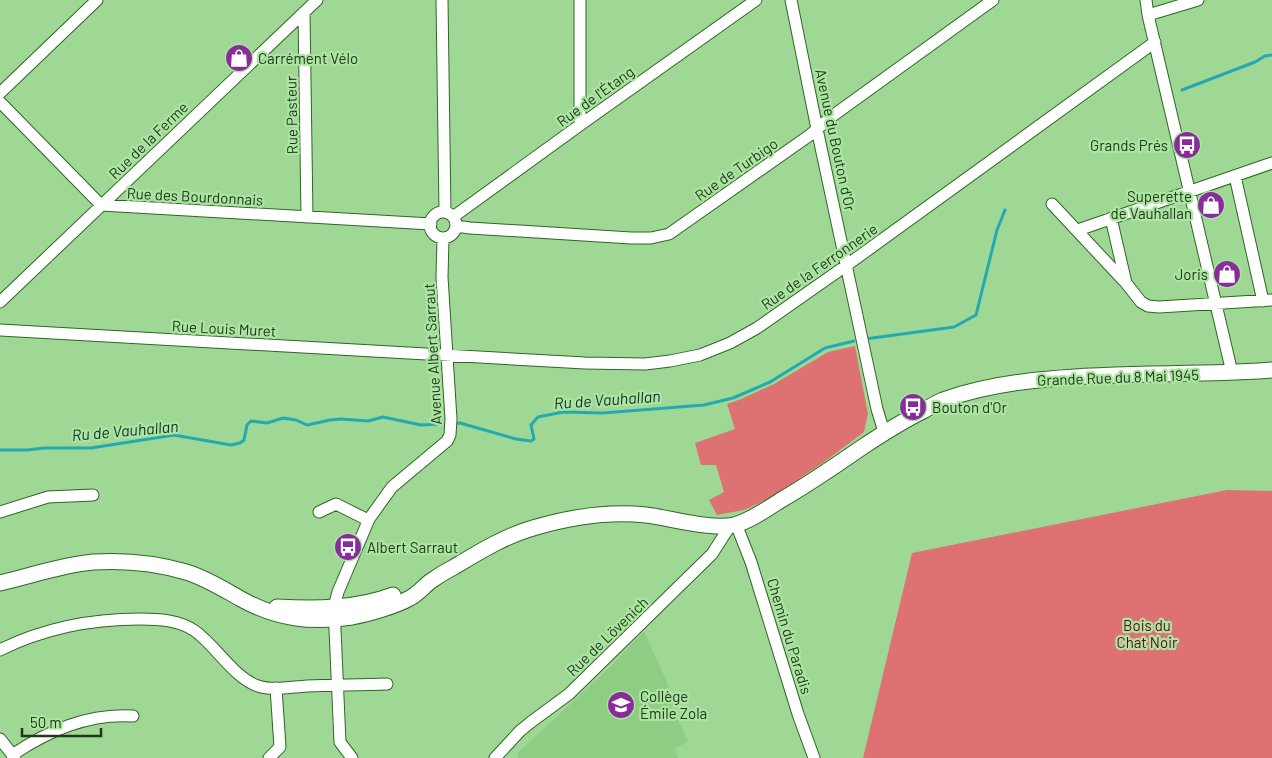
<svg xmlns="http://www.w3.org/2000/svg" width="1272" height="758" font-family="Barlow,sans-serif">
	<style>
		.built { fill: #8fcc84 }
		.forest { fill: #de7273 }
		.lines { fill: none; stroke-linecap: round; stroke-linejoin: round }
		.stream { stroke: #23aab1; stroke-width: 3 }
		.minor-casing { stroke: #306527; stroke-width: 13 }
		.secondary-casing { stroke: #306527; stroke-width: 17 }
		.minor { stroke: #fff; stroke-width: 11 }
		.secondary { stroke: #fff; stroke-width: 15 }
		.labels { text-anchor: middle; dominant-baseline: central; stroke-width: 4.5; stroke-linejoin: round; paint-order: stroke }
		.poi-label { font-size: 15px; fill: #21381d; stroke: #abe5a1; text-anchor: start }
		.street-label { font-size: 15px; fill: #21381d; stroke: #abe5a1 }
		.park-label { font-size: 15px; fill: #6a0216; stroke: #abe5a1 }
		.water-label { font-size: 16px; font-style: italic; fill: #132e30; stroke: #abe5a1 }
	</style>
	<rect width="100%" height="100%" fill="#9fd894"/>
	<path class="built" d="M644,631L669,687L664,690L688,741L675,749L678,758H518V753L611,666Z"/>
	<path class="forest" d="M855,346L868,414L864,432L824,462L772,497L744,510L717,515L709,500L724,492L716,465H701L695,443L735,429L727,404L741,399L774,384L828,352Z
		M1227,490L1272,491V758H863L912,553Z"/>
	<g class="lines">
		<path class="stream" d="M1182,90L1255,62L1265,56L1272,55
			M865,339L954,327L976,315L997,230L1005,210
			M0,450H27L44,448H91L174,435L231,445L240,443L244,440L247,425L251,421L267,423L283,418L296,420L307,425L330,420L341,419L368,421L383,417L421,425L460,423L516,439L531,441L534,439L531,425L538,417L563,412L603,413L704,405L733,398L770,382L825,348L854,341"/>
		<g class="minor-casing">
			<path id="minor" d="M442,0L445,212
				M580,0V125
				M791,0L817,129L877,409L884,432
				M1146,0L1148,15L1230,364V373
				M304,12L307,217
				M1148,15L1198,0
				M0,93L97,0
				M0,102L101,205L431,224
				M1235,176L1263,301
				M1052,204L1124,281
				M430 225a13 13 0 1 1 26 0a13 13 0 1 1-26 0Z
				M453,217L580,125L756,0
				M1111,218L1126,283L1141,302L1148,306L1159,307L1272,300
				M456,226L470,228L631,238H651L669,234L810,135L831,117L993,0
				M1078,230L1272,163
				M0,302L317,0
				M0,330L585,363L645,364L670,361L700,355L730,343L757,328L847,265L1155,42
				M0,512L48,497L93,495
				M319,512L336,504L368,520
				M736,524L751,562L798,714L814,758
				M0,650C44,628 92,619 140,619C159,619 179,620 195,631C216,646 234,678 258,686C273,691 291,687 307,686C334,685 361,685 387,684
				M0,739L15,758
				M12,755C48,731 88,713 133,716
				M269,758L280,747L276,688
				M352,758L340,742L334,607L338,592L369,519L392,487L447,441L450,435L451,419L442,277L443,238
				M495,758L520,731L531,722L569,694L712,554L730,526"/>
		</g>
		<g class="secondary-casing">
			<path id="secondary" d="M0,583C30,576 61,565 93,562C124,560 156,563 186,572C206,578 223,589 241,599C277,619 311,623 352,617C368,614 396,606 410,598C418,594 424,586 431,581C438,576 446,571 454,567C479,552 505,536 533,528C570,517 608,511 646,515C671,518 710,530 734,525C750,521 767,509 781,500C809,484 835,466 861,448C882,434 902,421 925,410C931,406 936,403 943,400C977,388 1013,382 1049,379C1123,371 1198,376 1272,370
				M277,607C316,609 356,609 393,595"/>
		</g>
		<use href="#minor" class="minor"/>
		<use href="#secondary" class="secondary"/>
	</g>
	<defs>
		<g id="shop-disc" transform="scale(1.4375)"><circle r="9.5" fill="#872c98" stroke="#abe5a1"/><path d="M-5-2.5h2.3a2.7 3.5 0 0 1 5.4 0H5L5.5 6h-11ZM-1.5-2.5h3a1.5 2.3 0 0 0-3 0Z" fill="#fff"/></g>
		<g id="bus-disc" transform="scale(1.4375)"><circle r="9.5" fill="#872c98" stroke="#abe5a1"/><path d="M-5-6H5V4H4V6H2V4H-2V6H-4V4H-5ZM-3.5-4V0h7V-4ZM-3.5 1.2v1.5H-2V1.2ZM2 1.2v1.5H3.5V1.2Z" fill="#fff"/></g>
		<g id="school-disc" transform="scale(1.4375)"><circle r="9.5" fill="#872c98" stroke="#abe5a1"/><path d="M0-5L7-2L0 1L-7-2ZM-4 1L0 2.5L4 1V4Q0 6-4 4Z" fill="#fff"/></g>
	</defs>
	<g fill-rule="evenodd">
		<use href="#shop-disc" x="239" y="58"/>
		<use href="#bus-disc" x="1187" y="145"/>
		<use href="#shop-disc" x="1211" y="205"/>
		<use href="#shop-disc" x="1227" y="274"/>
		<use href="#bus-disc" x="913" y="407"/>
		<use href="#bus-disc" x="348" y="547"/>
		<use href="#school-disc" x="621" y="705"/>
	</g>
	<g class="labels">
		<g class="poi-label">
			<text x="258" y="58">Carrément Vélo</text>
			<text x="1168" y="145" text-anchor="end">Grands Prés</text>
			<text x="1192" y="196" text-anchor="end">Superette<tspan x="1192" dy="17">de Vauhallan</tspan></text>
			<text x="1208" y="274" text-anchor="end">Joris</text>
			<text x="932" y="407">Bouton d'Or</text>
			<text x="367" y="547">Albert Sarraut</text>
			<text x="640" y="696">Collège<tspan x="640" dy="17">Émile Zola</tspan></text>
		</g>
		<g class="street-label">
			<text transform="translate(595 96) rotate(-36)">Rue de l'Étang</text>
			<text transform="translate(291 115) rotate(-91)">Rue Pasteur</text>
			<text transform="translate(148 140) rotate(-44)">Rue de la Ferme</text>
			<text transform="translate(836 140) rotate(78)">Avenue du Bouton d'Or</text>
			<text transform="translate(736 169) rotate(-35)">Rue de Turbigo</text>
			<text transform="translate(195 196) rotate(3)">Rue des Bourdonnais</text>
			<text transform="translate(819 266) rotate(-35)">Rue de la Ferronnerie</text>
			<text transform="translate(224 328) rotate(3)">Rue Louis Muret</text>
			<text transform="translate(432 354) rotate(-93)">Avenue Albert Sarraut</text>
			<text transform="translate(1118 377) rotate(-2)">Grande Rue du 8 Mai 1945</text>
			<text transform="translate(607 636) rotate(-44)">Rue de Lövenich</text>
			<text transform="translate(790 636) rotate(73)">Chemin du Paradis</text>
		</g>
		<g class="park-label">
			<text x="1147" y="625">Bois du<tspan x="1147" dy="17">Chat Noir</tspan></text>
		</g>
		<g class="water-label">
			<text transform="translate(607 399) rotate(-4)">Ru de Vauhallan</text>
			<text transform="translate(125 430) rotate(-5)">Ru de Vauhallan</text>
		</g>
	</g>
	<path d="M22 728v8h79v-8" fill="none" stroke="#21381d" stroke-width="2.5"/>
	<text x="30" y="728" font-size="15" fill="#21381d" stroke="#abe5a1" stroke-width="4" paint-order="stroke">50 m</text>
</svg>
